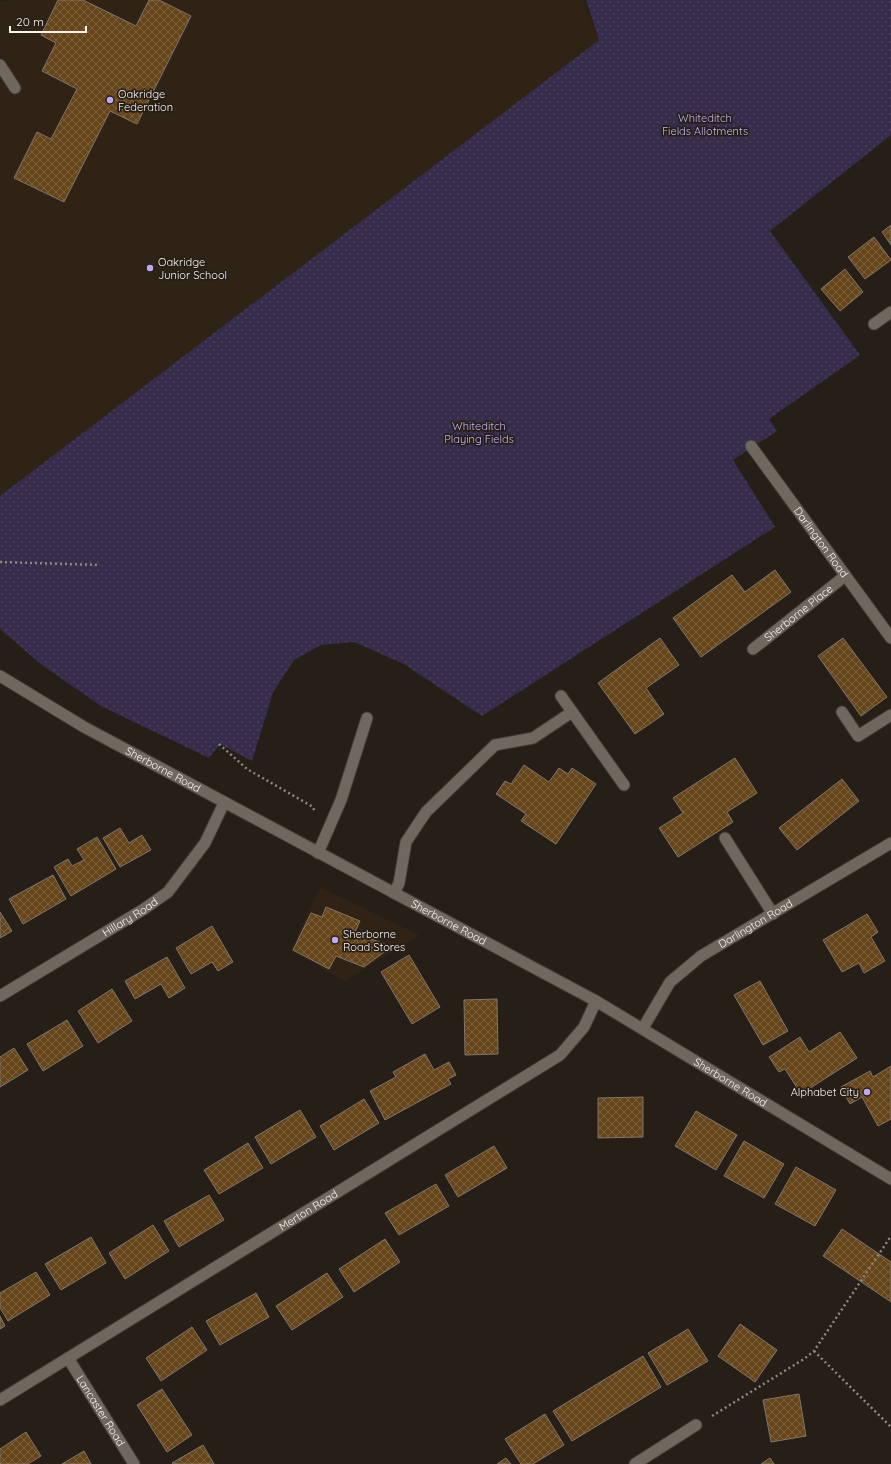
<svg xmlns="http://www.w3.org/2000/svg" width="891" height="1464" font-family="Quicksand,sans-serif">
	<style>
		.built { fill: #2f2316 }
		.park { fill: url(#park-dots) }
		.building { fill: url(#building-cross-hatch); stroke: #7f766c }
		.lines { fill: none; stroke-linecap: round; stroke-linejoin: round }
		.service-casing { stroke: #423c37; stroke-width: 13 }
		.minor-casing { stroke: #423c37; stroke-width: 13 }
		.path { stroke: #8e8881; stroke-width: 2.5; stroke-dasharray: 2 3; stroke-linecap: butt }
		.service { stroke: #70675e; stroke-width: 11 }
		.minor { stroke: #70675e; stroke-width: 11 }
		.poi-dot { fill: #bda9f5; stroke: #261f17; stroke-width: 1.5 }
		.labels { text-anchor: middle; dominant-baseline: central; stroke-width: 3.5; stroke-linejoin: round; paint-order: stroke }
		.poi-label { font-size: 11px; fill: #f9f3ee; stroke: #261f17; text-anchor: start }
		.park-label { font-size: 11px; fill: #c8b4fd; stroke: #261f17 }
		.street-label { font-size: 11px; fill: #f9f3ee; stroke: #261f17 }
	</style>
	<defs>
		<pattern id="park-dots" width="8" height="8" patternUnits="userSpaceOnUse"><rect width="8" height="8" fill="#362d4c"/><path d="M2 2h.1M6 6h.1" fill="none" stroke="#4a425d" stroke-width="1.8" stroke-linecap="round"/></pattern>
		<pattern id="building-cross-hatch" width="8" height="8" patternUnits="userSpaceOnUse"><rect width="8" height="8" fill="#66451a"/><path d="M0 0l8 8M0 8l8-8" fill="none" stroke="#7d603c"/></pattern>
	</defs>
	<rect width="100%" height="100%" fill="#261f17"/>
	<path class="built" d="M13,0H583L599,40L0,496V2Z
		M320,887L419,935L345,981L290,951Z"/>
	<path class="park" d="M586,0H891V135L770,231L860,355L769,419L777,431L733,460L775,527L482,716L404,664L354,642L321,645L294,660L273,692L252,761L220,744L209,758L101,706L42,665L0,629V496L599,40Z"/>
	<path class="building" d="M58,0H83L136,26L149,0H159L191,16L137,124L110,111L64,202L14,178L37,132L51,139L77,89L42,71L56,43L41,35Z
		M891,225V245L882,232Z
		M874,237L891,260L865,279L848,257Z
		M845,269L863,292L840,311L821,289Z
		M775,570L791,592L701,657L673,618L732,575L745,592Z
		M660,638L679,665L646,688L664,714L635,734L598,683Z
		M843,638L887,697L861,716L818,656Z
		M735,758L757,793L727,812L733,822L678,857L659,828L683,813L673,798Z
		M524,765L549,782L559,768L568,774L572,768L596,784L556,844L521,821L526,814L496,794L505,781L511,784Z
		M842,779L859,801L797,850L779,828Z
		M120,828L129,843L142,835L151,850L120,867L103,838Z
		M97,837L116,869L71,896L54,867L68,859L72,866L84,860L77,849Z
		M53,875L66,899L23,924L9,899Z
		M326,907L360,921L355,932L391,947L364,967L336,956L329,969L293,950L311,913L322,917Z
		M0,912L12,931L0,938Z
		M867,914L878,932L871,937L885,961L864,973L859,963L842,972L823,940Z
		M212,926L233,962L218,971L212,962L191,974L176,948Z
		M409,955L440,1007L412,1024L381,972Z
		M167,957L185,988L169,998L161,984L135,999L125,981Z
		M760,981L788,1031L763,1045L734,995Z
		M112,989L132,1021L98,1043L78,1011Z
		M497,999L498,1054L465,1055L464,1000Z
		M67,1020L83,1046L43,1071L27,1044Z
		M840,1032L857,1058L801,1094L785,1069L779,1072L769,1057L800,1037L809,1052Z
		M14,1048L28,1070L0,1087V1057Z
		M425,1054L434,1070L449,1062L456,1075L448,1079L451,1084L385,1120L370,1091L396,1077L393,1072Z
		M891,1066V1119L878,1126L862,1097L850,1104L841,1087L870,1071L873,1077Z
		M643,1097V1137L598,1138V1098Z
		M364,1099L379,1123L334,1150L320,1126Z
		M300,1110L316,1137L271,1164L255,1137Z
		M696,1111L737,1135L716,1170L675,1146Z
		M744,1141L784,1164L764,1198L724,1176Z
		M248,1143L263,1168L219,1194L204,1170Z
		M494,1146L507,1168L458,1197L445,1175Z
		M796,1167L836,1190L815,1226L775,1204Z
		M436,1184L449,1206L399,1235L385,1213Z
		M209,1195L224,1220L179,1247L164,1221Z
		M153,1225L169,1251L125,1279L109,1253Z
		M842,1229L891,1262V1302L823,1256Z
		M91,1237L106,1263L61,1290L45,1264Z
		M385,1239L400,1262L354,1292L339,1269Z
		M36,1272L50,1295L8,1321L0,1308V1293Z
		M327,1273L343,1297L292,1330L276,1306Z
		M256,1293L269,1317L220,1345L206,1321Z
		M0,1316L5,1326L0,1329Z
		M740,1324L777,1350L755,1382L718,1356Z
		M192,1327L207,1350L161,1381L146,1358Z
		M688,1329L708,1361L667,1385L648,1353Z
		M643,1356L661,1387L572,1441L553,1411Z
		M162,1389L192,1435L167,1452L137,1405Z
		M799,1394L806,1436L771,1442L763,1400Z
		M545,1414L564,1445L533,1464H521L505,1439Z
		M26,1432L41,1456L28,1464H0V1449Z
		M203,1445L214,1464H173L172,1463Z
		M84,1451L91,1464H62Z
		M506,1458L511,1464H497Z
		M770,1458L774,1464H761Z"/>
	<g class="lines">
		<g class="service-casing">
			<path id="service" d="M0,65L15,88
				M842,712L858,736L891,715
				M318,853L341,800L367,718
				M394,893L399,883L406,842L426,812L495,745L533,738L572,712"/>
		</g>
		<g class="minor-casing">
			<g id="minor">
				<path d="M874,324L891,312"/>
				<path id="s1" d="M751,446L891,638"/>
				<path id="s2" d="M753,649L845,576"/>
				<path id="s3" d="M0,676L84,727L596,1001L891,1179"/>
				<path d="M561,696L624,785"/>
				<path d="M725,838L773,914"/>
				<path id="s4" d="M0,996L144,909L168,892L205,843L224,803"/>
				<path id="s5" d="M643,1028L670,982L701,956L891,843"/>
				<path id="s6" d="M68,1358L134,1464"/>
				<path id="s7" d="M0,1400L560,1055L584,1027L596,1001"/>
				<path d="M635,1464L696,1425"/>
			</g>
		</g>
		<path class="path" d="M0,562L100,565
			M219,744L247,769L313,807L315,813
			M814,1351L891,1427
			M712,1416L804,1359L814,1351L891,1236"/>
		<use href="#service" class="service"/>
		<use href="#minor" class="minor"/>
	</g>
	<g class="poi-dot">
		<circle cx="110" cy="100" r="4"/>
		<circle cx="150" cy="268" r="4"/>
		<circle cx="335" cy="940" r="4"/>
		<circle cx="867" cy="1092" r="4"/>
	</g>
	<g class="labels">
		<g class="poi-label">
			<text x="118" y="94">Oakridge<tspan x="118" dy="13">Federation</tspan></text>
			<text x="158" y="262">Oakridge<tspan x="158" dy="13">Junior School</tspan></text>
			<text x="343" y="934">Sherborne<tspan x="343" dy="13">Road Stores</tspan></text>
			<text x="859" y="1092" text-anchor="end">Alphabet City</text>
		</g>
		<g class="park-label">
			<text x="705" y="118">Whiteditch<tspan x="705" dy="13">Fields Allotments</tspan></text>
			<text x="479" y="426">Whiteditch<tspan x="479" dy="13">Playing Fields</tspan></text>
		</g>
		<g class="street-label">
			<text stroke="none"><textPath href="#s1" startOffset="119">Darlington Road</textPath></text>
			<text stroke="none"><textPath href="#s2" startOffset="58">Sherborne Place</textPath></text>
			<text stroke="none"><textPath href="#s3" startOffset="188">Sherborne Road</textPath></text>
			<text stroke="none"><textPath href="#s4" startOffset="152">Hillary Road</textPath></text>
			<text stroke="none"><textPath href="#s3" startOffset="512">Sherborne Road</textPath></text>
			<text stroke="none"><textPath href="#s5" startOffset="157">Darlington Road</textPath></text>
			<text stroke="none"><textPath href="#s3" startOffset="836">Sherborne Road</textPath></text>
			<text stroke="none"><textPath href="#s7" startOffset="362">Merton Road</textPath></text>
			<text stroke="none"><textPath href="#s6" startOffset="62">Lancaster Road</textPath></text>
		</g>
	</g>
	<path d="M10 26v6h76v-6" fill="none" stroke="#f9f3ee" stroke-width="2"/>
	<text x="16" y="26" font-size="12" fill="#f9f3ee" stroke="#261f17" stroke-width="3" paint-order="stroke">20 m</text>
</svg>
